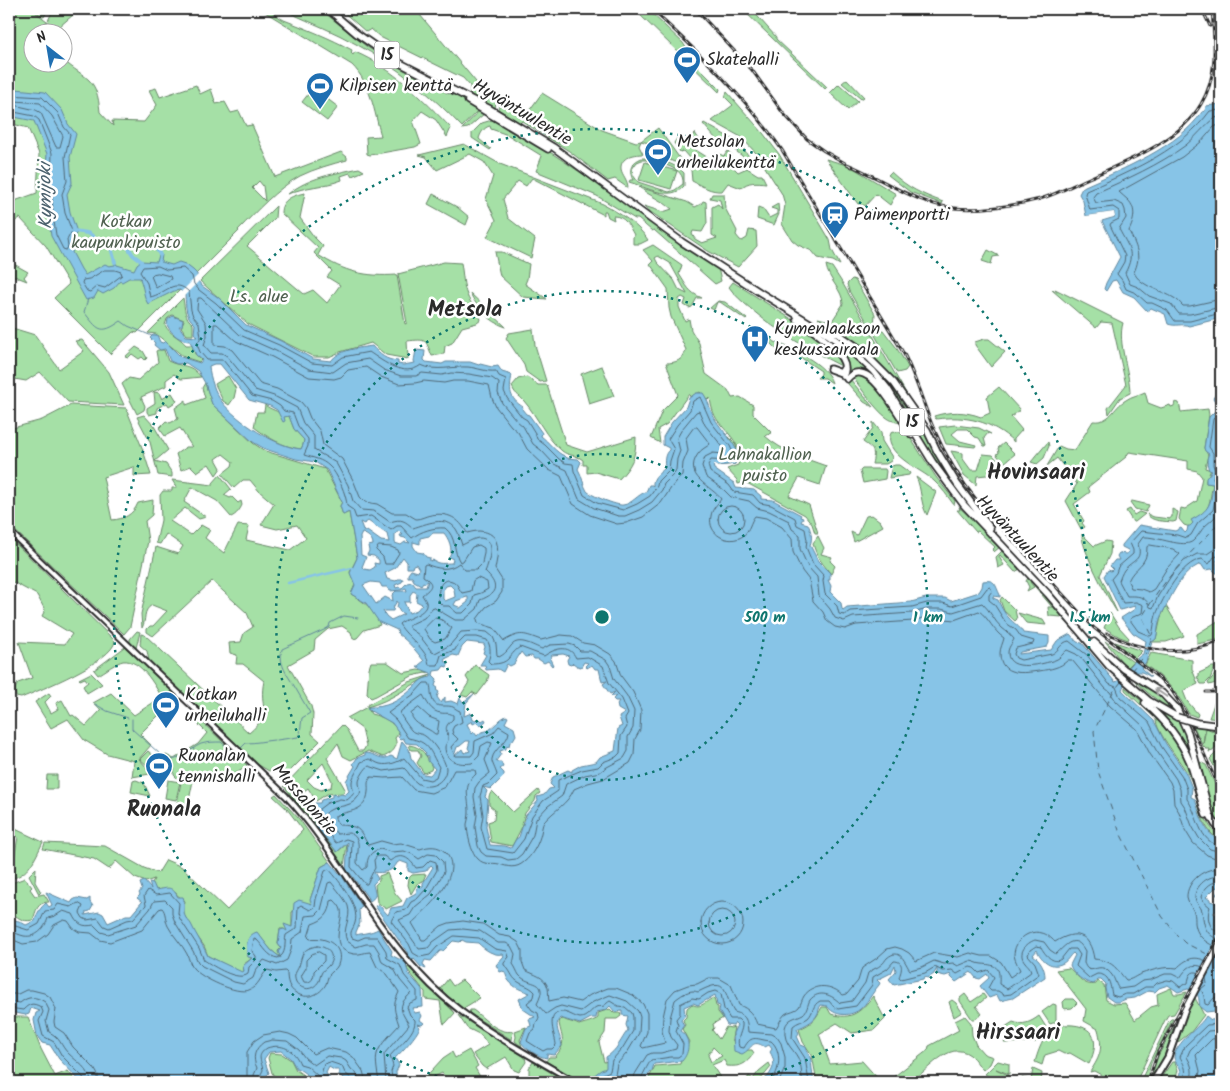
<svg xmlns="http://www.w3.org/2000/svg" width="1230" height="1091" font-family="Kalam,sans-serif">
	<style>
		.green { fill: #a5e0a6; stroke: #688668; fill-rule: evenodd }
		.water { fill: #87c4e7; stroke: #62879c; fill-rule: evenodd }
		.pier { fill: #fff }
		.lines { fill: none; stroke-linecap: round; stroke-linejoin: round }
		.shore { stroke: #506876; stroke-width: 1 }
		.stream { stroke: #62879c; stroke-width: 1 }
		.canal { stroke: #87c4e7; stroke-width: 2.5 }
		.river { stroke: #87c4e7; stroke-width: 4 }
		.ferry { stroke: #4b616d; stroke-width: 1; stroke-dasharray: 6 5; stroke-linecap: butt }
		.secondary-casing { stroke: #2b2b2b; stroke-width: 8 }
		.primary-casing { stroke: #2b2b2b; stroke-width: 9 }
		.trunk-casing { stroke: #2b2b2b; stroke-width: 9 }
		.secondary { stroke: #fff; stroke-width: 4 }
		.primary { stroke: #fff; stroke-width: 5 }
		.trunk { stroke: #fff; stroke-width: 5.5 }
		.rail-casing { stroke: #2b2b2b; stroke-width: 3 }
		.rail { stroke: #fff; stroke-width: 1; stroke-dasharray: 4; stroke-linecap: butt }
		.trunk-bridge-casing { stroke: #2b2b2b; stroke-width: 9; stroke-linecap: butt }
		.trunk-bridge { stroke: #fff; stroke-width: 5.5 }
		.oneway { stroke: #a0a0a0 }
		.ring { fill: none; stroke: #0f766e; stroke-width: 2.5; stroke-dasharray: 2.5 5 }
		.labels { text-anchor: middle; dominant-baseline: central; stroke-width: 5; stroke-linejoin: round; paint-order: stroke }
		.shield { fill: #fff; stroke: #6b6b6b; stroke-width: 1 }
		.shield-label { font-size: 16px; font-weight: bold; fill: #2b2b2b }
		.poi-label { font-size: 18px; fill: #2b2b2b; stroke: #fff; text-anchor: start }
		.street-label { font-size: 18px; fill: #2b2b2b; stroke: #fff }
		.park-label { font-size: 18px; fill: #506150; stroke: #fff }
		.water-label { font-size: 19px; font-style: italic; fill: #4b616d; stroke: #fff }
		.district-label { font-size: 22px; font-weight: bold; fill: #2b2b2b; stroke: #fff }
		.centre { fill: #0f766e; stroke: #fff; stroke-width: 2.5 }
		.ring-label { font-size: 15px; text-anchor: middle; font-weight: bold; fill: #0f766e; stroke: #fff; stroke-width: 5; stroke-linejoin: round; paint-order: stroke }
	</style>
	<rect width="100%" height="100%" fill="#fff"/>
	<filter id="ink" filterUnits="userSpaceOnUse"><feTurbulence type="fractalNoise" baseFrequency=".02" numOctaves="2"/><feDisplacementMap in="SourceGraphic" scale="10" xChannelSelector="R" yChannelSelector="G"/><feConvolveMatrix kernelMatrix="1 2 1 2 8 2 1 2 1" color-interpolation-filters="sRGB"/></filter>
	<g filter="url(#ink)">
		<path class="green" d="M9,9H80L53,32H43L52,12L47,11L44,17L35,11V12L47,21L40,32H32V46L27,55L30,57L32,53V62H62L63,60C86,80 97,76 100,112L113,126L112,121L144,122L157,105L149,90L156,88L160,97L196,85L200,94L211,89L216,104L225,102L231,113L239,111L246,126L252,125L275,177L341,152L347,157V160C332,164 314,169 300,176C276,189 257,211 238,230L239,231L137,333L133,332L110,354L54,298L69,284L46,246L20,218L9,225V203L37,193L39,154L28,128L9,123ZM259,181L263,186L265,201L252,188Z
			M260,9C270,9 276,16 284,20C307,29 330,38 352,50L351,53L353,55L355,52C393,68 423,99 451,128L447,137L436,120L422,111L413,121L421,144L415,147L370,155L367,154L366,137L381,136C374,111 371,84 352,65Z
			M290,9H320L366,46L391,63L449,94L450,92L479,109L462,127C431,94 396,66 356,44C335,32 312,23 290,13Z
			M340,9H415L476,82L479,88V99L470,94V86L463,78L380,37L371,29L366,32Z
			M629,9H647L683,43L699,68L720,89L719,92L636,11Z
			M742,9H751L776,37V39L827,87L825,89Z
			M847,79L864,97L861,99L842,83Z
			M839,84L858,101L848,110L830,93Z
			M313,88L338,107L327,121L302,102Z
			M727,92L763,133L779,154L830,240L832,250L840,265L833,261L818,258L812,251L798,245L792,240L782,224L785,205L782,194L756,153L741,137L712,121L733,105L725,97Z
			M495,93L497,95L495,109L484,104Z
			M542,93L602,130L636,142L641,141L658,128L683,163L684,168L683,169L679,164L665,158L666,148L657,140L652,144L641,141L639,146L643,154C634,154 620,157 621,169C622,175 628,180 628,188L615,179L608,181L569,151L522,121L520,123L498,109L501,98L526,115Z
			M480,110L485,113L468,128L462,129Z
			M492,120C509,124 527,138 542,147C602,185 658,229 718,268L721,281L715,284L654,230L652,231L638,219H635L597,196L536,171L542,156L508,135L491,129L490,126C484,127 480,134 479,139L491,149L490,150L472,138V133L482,123Z
			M704,123L739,143L754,163L750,162L728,145L716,139L703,124Z
			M695,133L700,141H695L691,147L710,159L717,153L724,156L728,151L732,155L728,162L738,172L747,168L758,175H762L766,183C757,182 748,181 741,188L728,183L722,191C711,192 702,186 692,181L690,159L683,151L680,152L674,143L678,137L686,143Z
			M464,144L500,164L603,204C619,213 638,224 648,240L640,244H633V237L634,235C629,226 625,216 613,216L614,220L608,217L606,211H604V215L532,178L526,186L518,181L503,199L508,218L535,239L531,258L487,237L496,220L486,199L493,176L484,162L470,154L437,170L426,157L419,155Z
			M642,158C654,158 676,163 684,173V186C671,202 646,187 629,182L630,180H633C628,170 631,162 642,158ZM642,160H646C659,164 685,166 683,184L675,190L669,192L638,182L633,175L632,169L637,162Z
			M826,159L850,166L896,194L890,205L876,194L865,206L858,204Z
			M645,162L677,171L671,189L639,180Z
			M359,168L364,171L352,176L350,173L341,176L342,180C324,187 305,186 288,194C309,177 334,174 359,168Z
			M891,172C908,188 921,194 943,202L942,204L910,192L888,175Z
			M639,187L687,202L695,207L701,204L703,201L706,202L707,223L702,232L693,231L692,234L695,239L702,243L717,238L712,235V207L718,204L722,209L720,200L710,198L712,194H724L725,208L737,231L736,235L740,240L742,241L747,238L749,230L756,231L757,246L738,267L708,251L652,213L644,206L663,212L672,209C662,200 649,196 639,187Z
			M305,193L300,218L315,238L323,246L318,255C345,272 365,277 397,275L405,324L407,323L398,274L444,262L461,263C463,273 463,286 467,295C471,306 479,308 481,320L477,323L462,327L452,343L445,346L444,354L432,356C425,339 427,339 407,341L408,359L386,355L371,343L340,352L329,357H314L248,324L200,281L276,206L275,218L247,246L304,294L313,290L327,303L340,285L327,277L332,271L314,253L318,248L281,213C281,199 294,195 305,193Z
			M433,194L457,207L469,217L466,225L428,204Z
			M778,204L779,214L774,225L757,219L758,207L763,209L769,218L777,214V210L771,208Z
			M653,245L682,265L679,274C687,286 688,292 702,298H697L692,307L689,308L684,305L686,299L682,297L679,299V307L685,321L689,319L691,330L699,343L706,374L728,390L732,398L740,397L753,405V414L772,433L765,436C783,452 804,458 826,466L820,485L799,478L789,496L809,505L818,533H815L812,524L805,515L745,482L738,484L737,480L727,469L738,465L740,456L735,464L718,466L728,436L735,443L739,454C738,440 726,432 718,421C713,414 711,406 710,398L708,400L700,392L690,397L689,394L667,424L658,429L660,443L651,438L662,411L678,395L666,363C676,363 683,360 686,350L671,317L669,308L668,289L650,264L653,261L643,250ZM658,256L670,263L687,294L679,290L674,280L657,262L655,258Z
			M988,250L999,256L993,257L991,264L982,261Z
			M495,252H502L529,264L527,279L525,284L547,299L523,297L500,276Z
			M9,258L12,263L28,272L24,277L27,281L9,274Z
			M826,265L832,267L843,284L910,400L886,370L861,346L818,318L830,321H832L843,304C843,290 828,280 826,265Z
			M852,279L855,280L875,314L874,326L876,329L883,330L896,347L908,367L905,371L897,373L849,291L847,284Z
			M733,282L812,332L835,353L843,367C810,350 779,333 751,309C743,302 735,296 729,287Z
			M1055,289L1123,323C1117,343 1130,372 1130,393L1120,398L1109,414L1108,408L1126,385L1112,323L1101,322L1096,328L1052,290L1057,292Z
			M470,293L506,327C490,322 477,308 470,293Z
			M183,298C185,309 184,317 193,324V335H187L181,327L184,320L172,315L167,319L165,325C170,335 180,337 186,345H192L195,354L201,360L199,362L184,357L156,334L148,333Z
			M718,301L725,302L747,319L746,320L720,302H717L714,310L710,308Z
			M802,320C836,341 863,361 888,393L867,373L851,372L848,370L847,363L844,357Z
			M9,327L35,335L59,369L84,351L75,341L82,340L109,372L124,405L68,402L40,372L26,381L9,378Z
			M533,329L535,345L546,381L540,382L526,372L524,365L506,338L509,333Z
			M761,334C766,335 770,340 775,342C791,348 827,364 832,383L825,378H817L821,374V371L797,355L795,352L784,346L778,351Z
			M984,339H989L1005,352L991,367L975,345V342Z
			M136,347L143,351L147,358L145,360L142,357L139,359L132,354L128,358L125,357Z
			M158,350H164L168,361C182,368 189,362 201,377L181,379L174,374L166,380V386L141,397L145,406L144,410L137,414L122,384L129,378L138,380L158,362L156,351Z
			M856,350C882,366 904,395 919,422L914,423C898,395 880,371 856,350Z
			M602,366L614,396L589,404L581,374Z
			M856,374C878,379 889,406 901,423C896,422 891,421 886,417C877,411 859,386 853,377Z
			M228,376L236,389L234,398L229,405L223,401L215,384Z
			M527,377L538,385H547L566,445L587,452L636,437C636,457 632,465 619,479L595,472L587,473V465H583V460C575,454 568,456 562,451C545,437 538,417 524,401C519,395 514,394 512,386L518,379Z
			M850,379L873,407L864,402L848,384Z
			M205,383L212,404L253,443L265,451L325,469L342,502L340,506L343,515L349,512L357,558L350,572L355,585L351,594C367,604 373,608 380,625L364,630L357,638L353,639L351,632L342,626L328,629L315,640L314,650L288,665L311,706L313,714L312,734L320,741L287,774L279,767L269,771L257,764L149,661L147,651L140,645L141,634L145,635L249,733C274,712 258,707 264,681L243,664H236L237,655L230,653L229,643L241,642L244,633L253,627L247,613L212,581L153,636L147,632V629L150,626H153L167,611L152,605C142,611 147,619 142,628L141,614L156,547L178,554L183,546L166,534L160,544L156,543L161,520L160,495L163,491H172V488H177L172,480L213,485V483L220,475L231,489L224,495L230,498L232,497L238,503L241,501L242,505C240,510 236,515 231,517L217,501L192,487L184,502L206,517L199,519L185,508L170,521L191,535L201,525L210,530L205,538L224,553L238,525L249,526L246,540L290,550L306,538L297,525L277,529L261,525L274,504L259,491L250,480H243L234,488L222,474L232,466L233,462L223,454L216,459L221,468L216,475L209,464L197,472L191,466L181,470L176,454L186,447H192L180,428L165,436L159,428L166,421L170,423L178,419L175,408L186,400V405L205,398L202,388Z
			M999,387L1020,410L1011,417L1022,430L1014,439V442C992,421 966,415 936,419L934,416C950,411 965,411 981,417L990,413L987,397Z
			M154,392L159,393L162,399L172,393L177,401L169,406L167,403L157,408V413L149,415L147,412V408L155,403Z
			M1145,392L1148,403L1161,408L1170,405L1171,407L1174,406L1175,402L1179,403L1181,412L1208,409L1209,415L1204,448L1208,455L1205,468L1211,470L1206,480V483L1213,484C1209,500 1212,512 1193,519V523L1190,527L1184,525L1179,519L1181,508L1185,509L1197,501L1202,477L1197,471L1188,469V461L1129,452L1126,457L1088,487L1090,492L1074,504L1084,521L1082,523L1085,527L1081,529L1066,501L1077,484L1057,458L1047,466L1059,446L1066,449L1075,450L1093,421C1111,423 1113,407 1126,400C1131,396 1139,395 1145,392Z
			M71,405L126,408L143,450L151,475L134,476V467L103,477L112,520C124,519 133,515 138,503L153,500L152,515L145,521L148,541L130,627L124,634L9,525V429L42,420Z
			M265,405C271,410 277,410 284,416H289L294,429L304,440L303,445L301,449C283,447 267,437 254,427L257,412H264Z
			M144,415L154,426L168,450L155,461L166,464L172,473V477L158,475L150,442L137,417Z
			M873,422L881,432L882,441L892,457L891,461L886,464H872C875,450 874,450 863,442L873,428Z
			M955,425L979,428L991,434L988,433L984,438L986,446H984L979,438L975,437L967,429H958L952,434L960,441L976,445L975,447L946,444L939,427Z
			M892,431L907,433L936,477L955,501L954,505C948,497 942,488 934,481C923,470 879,453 892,431Z
			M924,432L962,495H961L939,466L919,433Z
			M1048,442L1049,446L1044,458L1037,464L1031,462Z
			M1004,443L1015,454L1004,463L996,454L999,453L998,448Z
			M951,451L963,453V459L971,470H978L983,454L993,455L1004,468L996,474L977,476L976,485L964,475Z
			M895,465H899L910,473L909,475L889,478L892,466Z
			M862,469H885L886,471L885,479L863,483L860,471Z
			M916,477L936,492L927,515C920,503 922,489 916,477Z
			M1132,501L1149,505L1146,512L1135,509L1130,502Z
			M959,507L1001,546L994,552L992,550L995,547L978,531L976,532L957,510H960Z
			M1130,509L1134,515L1139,512L1145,514L1135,522H1133L1126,511Z
			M1172,509L1178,512L1176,521L1173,522C1165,521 1151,522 1147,514L1154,517L1170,519V517H1172Z
			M872,515L880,521L883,526L854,542L851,532L857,535L866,516Z
			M1082,534L1094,546L1106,541L1111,542L1110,554L1100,575L1117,612C1109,601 1080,546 1082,534Z
			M818,536L824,548L821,554L832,557L830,561L835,566L831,574C823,564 816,557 813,543Z
			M9,537L115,641C113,661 40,690 21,698L16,697L15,689L18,683L32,678L19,642L65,644L72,634L42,616L45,610L37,595L9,580V561L10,560L9,559Z
			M1004,549L1082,636H1079L1062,617L1049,616L1048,607H1052L1031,582H1030L1034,587L1027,591L1029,587L1026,581L1028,578L1020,569L1015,572L1000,555L999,557L1004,565L998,568L996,557Z
			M1002,597L1015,610L1017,619L1015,621L1004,611L1000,600Z
			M1166,606L1184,636L1166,642H1152L1156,639L1161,617Z
			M1018,613L1043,620L1046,625L1026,623Z
			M1110,613L1119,627L1129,638L1128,640L1120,637L1104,628Z
			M1221,619V639L1197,644V634Z
			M137,631L140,632L136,648L130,642V639Z
			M1105,641L1133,662L1128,667L1122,662Z
			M1115,642L1142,651L1135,658Z
			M125,647L180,697L168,706L140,734L151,745L139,759L149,770L150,774L132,777L134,761L107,754L84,740L68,719L51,728L35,702L49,693L51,696L45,702L51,713L58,709L56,703L62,700L71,716L73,715L86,726L101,710L93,703L111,693L134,715L162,697C154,685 141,659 123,661C117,662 104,672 98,675L94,670Z
			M1151,653L1192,660V669L1198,684L1183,691L1187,701L1198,714L1197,717L1189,714C1178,694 1165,678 1145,665Z
			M371,662H387L403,673L418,670L430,672L412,676L376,696L371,698L367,694L369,668Z
			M475,665L489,675L487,682L477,695L472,692L467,697L461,695L469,682L466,677Z
			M1212,667H1215L1210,679L1205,684H1201L1197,677L1199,676V673Z
			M1221,667V678L1216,683L1209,685L1208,683Z
			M91,673L102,684L87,693L83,686L88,682L85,678L80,680L79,679Z
			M431,675C410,685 391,701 367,707L371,714C383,717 393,721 399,733L395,738C399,748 391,754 383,757L368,751L351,760L343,756L338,743L327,758L345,789L343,793L327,794L316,801L308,788L303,792L300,789L295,794L300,800L309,805L318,827L337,852L347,844L344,867L284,786L342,725L347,730L358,751H363L366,746L362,729L347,718L367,707V705L409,682ZM323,763L332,781L331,787L321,790L314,787L307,780Z
			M1135,679L1162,696L1174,708L1172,709C1158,702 1145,691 1134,680Z
			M1125,687C1141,701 1164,718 1175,736C1180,745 1185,755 1189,764C1199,787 1198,822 1221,837V841C1197,828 1200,797 1189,776C1182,763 1155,731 1156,719L1125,690Z
			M1221,699V719L1209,718L1215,701Z
			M1153,707L1183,721L1207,811L1185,747L1174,729Z
			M199,719L247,765C233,780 211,780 193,781L188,805L177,803L181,782L174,775V770L162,758L166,755L174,759L198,744L207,733L196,722Z
			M1193,725L1205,727L1203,744L1206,728L1216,732L1210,728L1221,730V739L1213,751L1209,752L1210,749H1206L1203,746Z
			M409,745C423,747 426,755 432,767L431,770L424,773L417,763L421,756L418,750H411Z
			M1221,746V779L1210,759L1219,750Z
			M148,751L157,759L149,767L140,759Z
			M1198,761L1206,765L1221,797V828L1212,812Z
			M47,775H57V789H46Z
			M136,780L144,783L150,796L131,792L133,781Z
			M168,780L180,782L176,800L165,798Z
			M538,790L540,793L536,796L535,801L525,813L521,829L512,846L491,842L488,822L494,820L495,810L489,805V796L492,791L513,812Z
			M276,794L300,820L330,862L321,867L311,897L312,904L292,912V927L285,926L288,930L287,932L284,929H280L278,944L281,948L278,951L281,958L271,950L258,934L251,959L244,964V971L242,973L208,956L204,946L192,929L188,920L185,917L183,912L185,901L177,895L176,893L161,889L156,890L152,883L154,879L146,882L135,878L116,861L109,869L94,859L43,849L45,843L105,846L144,868L158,873L166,860L182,867L227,910L303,830L287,809L273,796Z
			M9,826L43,842C35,858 29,876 9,879V864H13L18,837L9,835Z
			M36,868L35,882L41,892L39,894L29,875Z
			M387,873L395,893L402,901L386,909L377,902L375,885L379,881V876Z
			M426,874L423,881L417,884L411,894L408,885L409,878L412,875Z
			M25,878L32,887L30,889L35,896L44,894L49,902C37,902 36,911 33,920C21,923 18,916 9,912V891L11,890L9,884Z
			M408,967L455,1013L446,1023L444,1024L443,1021L440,1001L425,999V992L407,969Z
			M1069,968C1078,975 1083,987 1096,984L1098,981L1104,985L1106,1000L1114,1004L1125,1003L1135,1020L1151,1007L1158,1005L1157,994L1171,988L1174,994H1179L1187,992L1174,1014L1168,1015L1165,1020L1136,1082H1114L1094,1071L1090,1072C1101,1055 1103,1049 1098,1029L1084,1021L1086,1009L1056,970Z
			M448,979L453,986L462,980L480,998L462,1009L440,989Z
			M965,994L971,1002L983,994L986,998L976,1006L982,1014L975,1019H972L960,1001V998Z
			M873,996L885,1019L874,1030L852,1033L837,1023L819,1034L830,1064L862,1061L881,1082H817L812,1055L803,1042L799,1029C813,1023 815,1020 822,1007H827L831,1014C852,1021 861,1011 873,996Z
			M714,998L716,1006L718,1007V1012L723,1018L713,1024L714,1028L712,1030L719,1039L726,1027L731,1028L734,1027L732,1039L738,1050H752L754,1053C746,1065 740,1067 727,1066L724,1060L712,1065L721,1079L715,1082H647L655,1066L680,1064L682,1055L689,1042L682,1029L685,1025L683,1020L686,1017L687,1008L692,1004C701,1010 706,1000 714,998ZM713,1047L722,1056L711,1062L708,1055Z
			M1195,998L1204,1015L1191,1032L1177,1043C1178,1029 1183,1006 1195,998Z
			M1066,999H1073L1077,1003L1072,1008L1064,1009L1063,1002Z
			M952,1000L956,1003L962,1012L954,1017L949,1002Z
			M1053,1004L1056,1005V1022L1050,1024L1042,1012Z
			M610,1009L614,1013H620L621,1016L617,1019H606L605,1033L599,1042L604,1062L607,1061L609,1063L602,1082H581L546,1061L549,1057H555C567,1043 562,1040 559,1023L560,1020L563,1019C568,1022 574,1022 579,1025C585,1023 594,1021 598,1018V1013Z
			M470,1010H473C484,1018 499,1035 513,1031L512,1040L469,1013Z
			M458,1015L525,1057L526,1062L519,1072L514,1070L506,1057L486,1069L482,1066L473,1054L488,1045L481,1035L467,1028Z
			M965,1016L971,1023L972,1035L976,1045L984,1054L993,1057L990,1064L983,1070C979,1066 975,1059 970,1055C948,1039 928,1073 910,1081C905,1084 894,1082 887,1082L928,1050L929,1046L959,1030L955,1021Z
			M1039,1016L1046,1027L1036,1037V1042L1004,1043C1007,1038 1008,1034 1005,1027L1013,1022C1023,1026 1031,1022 1039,1016Z
			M9,1017H28L41,1049L55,1076L68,1071L77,1082H9Z
			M1171,1019H1173L1151,1063L1146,1082H1140L1169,1021Z
			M1176,1023L1165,1057L1150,1081L1158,1056Z
			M1063,1025C1092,1023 1102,1038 1089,1064L1070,1053L1064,1054L1058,1051L1045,1055L1042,1065L1035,1062C1040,1045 1045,1031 1063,1025Z
			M526,1027L520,1040L522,1047L515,1041L516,1037L515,1031Z
			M469,1050L478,1066L475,1068L483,1082H450L442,1073L430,1079L429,1082H421L443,1058L452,1052L455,1058Z
			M270,1053L282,1054L291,1060L296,1070L313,1082H279L272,1073L268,1058Z
			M998,1061L1009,1064V1074L996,1069L1008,1075L1006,1082H997L985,1074Z
			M533,1062L567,1082H529V1068Z
			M1172,1062H1175L1178,1070L1175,1082H1158Z
			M769,1063L771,1067L761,1079L760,1082H745L749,1076L753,1079L759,1071Z
			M1033,1069L1042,1073L1041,1082H1020L1022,1078L1031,1080Z"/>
		<path class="water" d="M16,89L45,92L62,110L68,124L76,134L70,157L72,183L67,194L70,212L77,232L72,241L74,248L72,252L81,269L85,275L105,264L109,266L115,265V262L117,265L134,270L137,264L141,261L157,262L159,255H162L161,262L172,265L179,262L185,264L193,270L197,274L198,281L202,286L219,298L246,325L281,341L313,359L331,361C339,349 360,348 372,346C380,355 386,360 398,361V364L403,365L415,363L414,361L416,350L425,351L424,360L426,362L442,364L446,362H470L479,365L480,364L492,367L498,366L502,372L512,375C509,390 509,398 523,407L522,409L526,414L529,415L542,433L541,436C548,441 557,454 565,456L567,458L578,459L581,462L578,469C582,475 583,485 587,491C590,495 617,506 623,505C632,504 638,494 646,492L649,485H652L653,486C652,477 659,474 665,468C664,462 664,454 669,450V448L663,445V437L672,422L686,407L689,398L696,393H703C709,401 710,411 715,419C723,432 733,440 739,455L735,464L718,466L715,464L713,465L714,469L734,483L736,488L754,490L761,496V499L773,500L801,515L800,517L803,518L801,522L808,524C811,531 813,538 810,545L818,561L830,573V580H828L831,586L830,592L841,603L842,609L843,610L847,607L911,602L926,598H945L951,601L979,592L982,587L983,581C996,579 995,585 1000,595V597L993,596V598L998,600C1001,607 1004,613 1009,618C1013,623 1020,626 1023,633L1049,636V643L1047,647L1020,652L1019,654L1051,650L1057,641L1070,634L1077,642L1082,643L1115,682L1118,681C1124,674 1136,657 1143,654L1146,641L1133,633L1121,618L1135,609V606L1120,610L1104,576L1108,570L1111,571L1113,569L1110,566L1115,560H1119L1117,556L1119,553L1126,554L1129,552L1128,550L1122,547V545L1139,525L1175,531L1181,528L1185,533L1187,531L1188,526H1190L1193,523L1191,520C1210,510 1211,504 1213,484L1206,483V478L1212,471L1209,470C1207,465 1206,458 1209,454L1205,451L1204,448L1209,417L1219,407L1213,398L1217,393L1221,395V560L1216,561L1218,573H1216L1212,569L1205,570L1201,564C1180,572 1171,598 1161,616C1158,622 1158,632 1156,639L1152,642L1146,662L1141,668L1151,677C1147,675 1142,671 1138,672C1132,672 1124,683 1122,690L1154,721L1166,744L1186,773L1192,788L1191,797L1195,799C1200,815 1204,833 1221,842V894L1216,895L1219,889L1216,887L1206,897L1207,898H1210V901L1216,903L1219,908L1213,913L1216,915L1215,924L1221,929V1003L1214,1004L1215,1011L1206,1012L1200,1007C1198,996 1200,993 1188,989L1178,992L1168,985L1159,988L1155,992L1148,991L1135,998L1126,999L1119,1002H1114L1107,997L1105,988L1106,984L1101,979H1098L1094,984C1084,983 1073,974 1070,965L1075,955L1073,953C1069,956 1067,962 1061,964C1050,969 1040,958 1037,950L1033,955C1040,959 1045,968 1045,977L1013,998L1000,1001L997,995L989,998L980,986L989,978L987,974L980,979L976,978L971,972L956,982L951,977V974L945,976L937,974V968L934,974L928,978L924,977L923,979L894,985L889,979L896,971L895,965L891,973L877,980L880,983L879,985C872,993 867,1004 859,1010C849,1017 834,1016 827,1006L821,1005C819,1008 819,1010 818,1013C814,1022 805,1025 797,1029L799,1033L797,1036L801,1045L806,1047L811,1060L813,1077L815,1082H764C771,1072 778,1065 770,1052L772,1049L769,1045L765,1047C751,1038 753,1049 742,1054L734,1051L733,1033L737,1025L735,1023L733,1026L727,1025L719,1011L720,1006L717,1005L715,995L698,1005L693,1003L684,1007L685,1015L681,1020L684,1025L680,1031C691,1038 690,1052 682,1061L654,1064L652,1071L645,1079V1082H598L597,1080L592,1082L589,1079L601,1070L606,1068V1057C617,1051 621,1039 628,1030L626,1025L628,1016L622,1015V1011L615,1012L610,1006L606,1010L597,1012L596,1018H591L580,1024L560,1018C553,1026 561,1036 562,1046L554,1055L547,1054V1058C539,1057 525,1049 521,1042L526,1028L531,1026L529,1019L535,1017L523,1009L519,999L530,993C522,990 514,988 509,981C506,978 507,974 503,971L500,972L496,965L504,956L503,954C494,956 485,950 478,943L466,942L462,940L460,942L453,941L443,951H440L431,961L425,960L423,964L426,969L421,967L414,959L406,966L409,974L422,989L423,1007L412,1008L415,1013L420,1012L422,1016L420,1020L424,1023L422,1025L417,1024L420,1027C417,1035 402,1052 395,1058L399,1065L396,1072L397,1082H349L339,1075V1070H334L329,1067L326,1073L332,1082C328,1082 322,1083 318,1082C310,1080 305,1071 296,1068L291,1059L281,1051L269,1052L264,1059L269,1073L265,1077L268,1080L277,1082H81L59,1059L50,1045L42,1043L37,1036L34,1020L36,1013L40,1011L31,1008L29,1014L26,1015L9,1012V919L19,921L26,925L35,921C37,913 40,908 46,903L49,907L52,905L46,892L71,903L73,900L77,898L87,900L90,898V902L93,906L90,911L86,912L85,915L99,912L103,914L108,923L126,915H131L142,902L137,898L140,895L139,893L142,889L140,883L144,881L151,889L149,882L153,883L156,890C169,888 171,885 178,897H183C186,903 182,912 186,918C187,920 190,922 191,924C196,935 203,945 208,956L242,972L244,971L243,966L252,958L248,957C245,947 246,935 257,932L271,950L281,958L278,952L281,948L278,944L280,930L284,929L287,931L284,924L292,927L294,903L299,900L312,904L310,900L321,867L330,862L340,874L346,870L348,842L337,852L319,830L311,816L314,813L312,809L315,803H320L321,800L332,797V794L335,793L336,796L341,794L345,795L349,791L346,781L355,766L353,764L357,758L365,755V753C376,753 381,762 391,756L397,759L402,741L409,749L411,758L423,774L430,775L435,769L428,761V756L425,755L426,753L417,744L406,743L403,738L400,739L398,737L400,734L392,723L367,709L369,707C386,708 399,701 412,689C420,682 419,679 431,677V673L418,668L417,667H420L419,665L424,661C415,650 410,643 398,634L397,630L379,622L366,603L351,594L355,585L350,573L357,558L349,512L343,515L340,506L342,502L327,470L315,462L296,459L265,449L253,442L212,404L205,383L198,371L186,363L177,364L170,361L165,349L160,350L154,345L155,343L150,338L153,335H157L160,342L163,343L165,341L181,357L200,363L202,360L196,355L190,341C181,341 172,335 167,325L168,319L173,316L183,320L182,326H179L186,336L197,337L194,333L195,324C185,316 186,307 185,295L180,290L174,291L148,304C143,296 144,288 140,279L141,278H129L122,282L120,281L114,288L103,294L98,291L94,298L86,300L51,236L48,215L45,179L47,154L34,121L9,116V90ZM214,364H220L249,400L270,406L277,410L283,422L285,421L284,417L289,416L294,429L304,440L303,445L301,449C276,447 237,421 222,402C215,393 210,378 209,366ZM368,521L387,534L389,542L381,541L367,531L364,532L360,522L364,524ZM399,531L403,535H400L401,537L405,538L410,543L405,542L401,545L395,543V534ZM362,533C368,535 373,539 373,545L368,546L369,551L367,555L374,556L379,560V564L374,563L375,567L370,570L364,569L362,567L366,557L361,555L360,537ZM433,533H444C448,538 454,549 449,557L453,559L452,563C445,563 438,565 433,560L430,561V558L426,557L423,553L417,552L413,546V542L420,544V538L429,536ZM403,557L407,562V568H412L413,565L416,564L419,569L418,572L411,570L408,574V577H412L414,581L421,585L423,582L425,583L428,581L426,587H416L412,582L407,583L402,588L399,587L396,588L395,585L402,582L403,579H398L396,581L387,579L385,573L395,568ZM371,582L380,583L382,587H387L390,591L401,590L406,588L407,591H396L392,595L393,601L385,597L376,604L363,585ZM450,585L454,589L455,597L445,601L443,599V590L446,586ZM413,591L417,593L416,601L422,604L417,610L409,613L404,602H410V595ZM467,597H468V602L459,609V607L454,605L456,601ZM397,601L398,603L397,607L400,612L404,614L391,620L386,616L383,611H393L394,606ZM467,642L484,644L485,647L483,653L486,655L480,665H485L486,670L498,669L503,672L507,664L510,666L514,664L521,652L525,657L532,656L534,659H538L544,663L548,661L552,666L553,665L550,659L552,655L563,654L569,656L567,660L568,664L571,665L573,663L577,666L581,667L584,662L588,663L585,666L587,668L592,665L595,669H599L602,682L607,681L603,684L610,694L615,692L611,696H616L613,699L615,701H619L617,704L618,709L625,713L619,717L622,726L618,728L615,751L600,757L596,762L581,765L572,770V772L568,770L553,777L550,784L554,788L549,789L544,795L537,797L538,801L526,815L519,837L516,839L511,848L505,846L490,845L486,827L488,800L485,797L487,791L483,787L491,789L504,776V773L500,769L503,767L501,762H497L496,761L501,754L500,751L506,749V747L509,746L510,742L513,740L516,735L514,728L505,723L508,717L506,716C499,719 495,726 489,730C484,732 481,731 477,736L474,732L472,734L467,724L472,721L473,724L477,722L478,724L481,725L486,721L485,719L482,721L480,719L473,720L471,713L464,716L466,703L474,694L463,702L460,698L458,704L451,701L445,702V697L441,703L437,697L439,692L436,690L438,688L435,686L437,679L433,675L434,671L441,670L444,666L447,667L449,663L444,661L445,659L453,655L458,656L462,647ZM466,741H470L468,748L470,751L464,753L462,749L454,756L457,747L460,746ZM400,861L408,864V871L413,873L426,871L431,865L433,867L423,883V887L418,886L416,893L407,898L403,906L391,908L388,915L379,905L375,906L407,952L408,954L401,960L391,955L392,951L378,929C371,933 363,933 356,935V932L360,923L359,910L362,906L343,878L344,875L350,873L370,901C379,895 374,892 373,884L378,879L374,872C382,874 394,871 397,863Z
			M1221,104V318L1189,326C1182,323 1176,327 1168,324L1165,314L1151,308L1147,311L1134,297L1123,292L1116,280L1112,281L1106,291L1104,289L1106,283L1120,257L1102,221L1115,217L1114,212L1086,216L1083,201L1079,194L1082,188L1085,186C1121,170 1180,146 1202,112L1205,111L1206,106Z
			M1206,1016L1211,1020L1221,1019V1082H1176C1177,1080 1179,1078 1180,1076C1184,1067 1174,1064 1174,1057C1175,1043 1200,1027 1206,1016Z"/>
		<path class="pier" d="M1114,212L1115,217L1100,218L1112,215L1086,219V216Z
			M200,273L201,279L183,297L180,293Z
			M1221,931V936L1191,993L1189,992Z"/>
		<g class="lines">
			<path class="shore" d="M9,95L42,97L58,113L64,127L70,134L65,157L67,181L62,194L65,213L72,231L67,240L68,247L66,250L63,249L56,235L53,214L51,179L52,153L39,120L34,116L9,111
				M15,101L40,103L52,116L63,136L60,147H56L41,113L36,110L14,105L13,103Z
				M1221,110L1210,111C1182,149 1135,169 1093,188L1086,191L1085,194L1090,210L1113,207L1119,211V219L1111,223L1110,225L1125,256L1124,262L1117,274L1122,280L1126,289L1136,293L1147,303H1152L1167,310L1175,321H1190L1221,313
				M1221,117L1214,118C1204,126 1196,137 1186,145C1159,165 1127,179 1096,193L1093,197L1096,203L1114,201L1123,205L1125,210L1126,218L1119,229C1128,247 1136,252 1125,273L1130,284L1138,287L1149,296L1171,304L1179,314H1190L1221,307
				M1221,124L1214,127L1201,142L1182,157L1119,192C1122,195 1125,197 1128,200C1137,209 1134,221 1129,231C1136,246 1142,256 1134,272C1139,286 1163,291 1174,298C1178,300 1180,303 1183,306H1190L1221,299
				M105,270H115L121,272L122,275L105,288L97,286L90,292L87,291L82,283L83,280L89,279Z
				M158,273L170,276L171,279L156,288L151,276L153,274Z
				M1221,412L1213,419L1209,447L1213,453V465L1215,470L1213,478L1218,485L1213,510L1198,523L1191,535L1186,538L1177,535L1141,531L1130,543L1133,550V554L1118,567L1116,573L1111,579L1123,603L1136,602L1143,605L1142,613L1131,618L1130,620L1138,631L1150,636L1152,635C1154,628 1154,621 1156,615C1163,598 1181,562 1202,559L1209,564L1214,557L1221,555
				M1221,419C1215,429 1217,458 1221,468
				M1221,505C1219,515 1213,519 1205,526C1201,530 1198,537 1193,541C1184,549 1157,536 1143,537L1138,544C1143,561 1133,559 1124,570C1122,573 1120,578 1119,581L1127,596C1137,596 1145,595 1150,607L1153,608L1158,596L1173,573L1184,561L1197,554H1207L1213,550L1221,549
				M718 519a13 13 0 1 1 26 0a13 13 0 1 1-26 0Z
				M1150,545L1173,549L1180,554L1167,568L1154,589L1149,592L1141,589L1131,588L1128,581C1134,566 1148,566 1147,547Z
				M379,546L391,547L398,550L399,553L392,564H385L383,557L376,550Z
				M478,578L487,582L488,589L481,593L474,595L472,604L463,613H457L449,606H443L439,602C437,594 439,576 452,581C458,583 459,590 462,593L471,591L473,581Z
				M435,618L442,620L452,628L445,639L435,642L430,639L424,629Z
				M419,708L429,717L439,721L437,734H435C426,726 414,726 411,714Z
				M1221,884L1217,882C1210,882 1203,890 1201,897L1203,901L1210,907C1206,917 1209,931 1221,933
				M701 923a21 21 0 1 1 42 0a21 21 0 1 1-42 0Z
				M709 923a13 13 0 1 1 26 0a13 13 0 1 1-26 0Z
				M9,924L28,930L39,924L45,911L54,910L58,904L71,907L78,903L83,906L80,913L83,918L87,920L98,918L104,926L109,928L127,920L133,919L146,905L144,896L148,890L156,895L170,893L179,903L178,913L180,919L199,948L204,960C213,966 238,982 248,974L249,967L256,960V956L252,951L254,939L257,940C264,947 268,957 278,958C287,954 284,944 286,935L297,928L298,907L301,905L310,910L315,907L316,899L325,871L329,869C340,882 360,906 355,923C353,930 349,931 352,938L358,940L365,937H377L386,951L387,958L400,965L404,975L417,991V1000L410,1003L407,1007L410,1015L415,1020C416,1033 398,1046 390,1056L393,1066L391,1072L393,1082
				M9,931C14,932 19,935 24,936C37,938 45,928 48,918L55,916L63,911L73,914C78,925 83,927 94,925L101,932L108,934L136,925L150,909L154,901L165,900L172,907V914L175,922L193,951L198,962L202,966L234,982L243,984L253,978L256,970L264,960L277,965L287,960L291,950L292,939L302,932L305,916L316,915L321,910L328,883L331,882C335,887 346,900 348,906C352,919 341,929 347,941L356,947L366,944H374L379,952L382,962L394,969L400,980L411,993C409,996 405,998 403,1002C398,1011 406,1018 409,1025L384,1054L386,1082
				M9,938L23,944L37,942L48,934L54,925L64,920L68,921L73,928L79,932L91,933L100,940L110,942L142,930L159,909L162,908C166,912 165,920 168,926C173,936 182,944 187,954C189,959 190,964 193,968C201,978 237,995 249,990C259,986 260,977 267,970L276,972L285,971L287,973C287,981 289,989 296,993C307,1000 320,995 326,984C327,982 327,979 328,977C330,972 336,970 338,965C345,946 326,936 310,939L308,937L312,924C324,920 330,914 331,901L334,900C337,903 340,906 341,910C344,923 326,949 354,954C360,955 365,952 370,952L377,967L387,974L399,992C392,1007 394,1009 399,1025C393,1032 379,1045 377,1054C375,1061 378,1075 379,1082
				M1218,939C1204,934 1204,924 1202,911C1201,906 1196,904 1195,898C1194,886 1210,873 1221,877
				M317,946C327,946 336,955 329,965C327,968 322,970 321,974C320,976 320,979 319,981C313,991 302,991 296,982C293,974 296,973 299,966C303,954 301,949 317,946Z
				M1214,946C1204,942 1196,934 1195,923C1195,920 1195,915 1194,912C1192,907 1188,904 1187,898C1186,881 1206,866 1221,869
				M319,952L324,955V961L314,971C314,977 312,984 304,982L301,976L306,968V960L312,954Z
				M1206,961C1194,955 1186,959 1177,968C1164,966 1153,970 1141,974C1135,976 1132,980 1126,980C1115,967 1113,961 1094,959C1090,933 1076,929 1055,942C1051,938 1047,934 1042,933C1028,929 1014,941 1014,955C1015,961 1018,965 1020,970L1010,977L1001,962L991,956H982L970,953L958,957L934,953L916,961L909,953L902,949L895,947L887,949L877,958L862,968L858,981L847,994L843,995C832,985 814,982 804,996C802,999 801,1004 799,1007C796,1011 789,1011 785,1014C781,1018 779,1024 776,1028L757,1024C753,1014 749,1009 739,1005L731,985L719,978H709L697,984L688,985L675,990L667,999L663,1017L662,1031L665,1043L643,1048L641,1046L647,1032V1013L643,1004L633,995L616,988H608L590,995L580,1002L563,998L549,1001C548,997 549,993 548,988C545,976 534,975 525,970L522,962V950L518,942L510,937L499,935L483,924L463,921L449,923L441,926L425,940H422L412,923C426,910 466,873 445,852C438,845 429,846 420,849L401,843L392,844L381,841L368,845C359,828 359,826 339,825L335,819V816C348,810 366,813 368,792C369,785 366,783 371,777L385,778L402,777L414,790L431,793L445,787L454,770H475L476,774C462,787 469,796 469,812C469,816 468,820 467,824C467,833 471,853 478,859C485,866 491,862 499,864C508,867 516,869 524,862C532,856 539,843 541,833C542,829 542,825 544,822C554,810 568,804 574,789L588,783L603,779L630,763L634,755L635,739L640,730L641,710L633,692L621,676L616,661L610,654L595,645L583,643L572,636L561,635L541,640C524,634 521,631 504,641L494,628L478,623L477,619L486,607L496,601L502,592V580L495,569C498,554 503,532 479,531C475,531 471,532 467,533C459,518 448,512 431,515C425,516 421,519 416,519L406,513H392L377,504L365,502L360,497L354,482L342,459L323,445L320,431L310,418L306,408L301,402L277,389L260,384L232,350L225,346L214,345V324H217L236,341L272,357L309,377L334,379L341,377L348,370L366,367L381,377L399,384L415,383L424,381L444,383L453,381H468L489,385L492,398L496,407L511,426L518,432L527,449L549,470L561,476L573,504L590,515L617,524L626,523L643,517L661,503L671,488L682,475L683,463L688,451L686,438L694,427H697L710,444C707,447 701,449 698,454C682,477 712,486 721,499C718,504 712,508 711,516C707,534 728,546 743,536C750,530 750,522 755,516L766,518L782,527L792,539L793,552L802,571L809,580L813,601L823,612L827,621L835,627L845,629L856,625L913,621L929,616H939L946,619L954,620L979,611C989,618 993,631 1004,638C1003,643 1000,648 1000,653C1000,677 1024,673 1039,671C1051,669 1060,668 1068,660H1072L1110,706L1137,729L1150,754L1170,782L1173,790L1174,804L1179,812L1185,830L1193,843L1207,855L1221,860
				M1206,978L1207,984L1201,989L1204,996L1205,1004L1208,1005L1214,998L1221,997
				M9,994H18L26,990H32L44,993L50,997L56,1009L54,1022L55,1027L64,1033L73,1047L94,1068L98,1075V1082
				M9,1001L20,1003C28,996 36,996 45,1002L49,1010L46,1021L49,1032C61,1038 60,1045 68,1053C77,1062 90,1069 91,1082
				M9,1008L23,1010C29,1004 32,1002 41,1007L43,1012L39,1021L43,1036L54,1042L62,1056L83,1077L85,1082
				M247,1082V1052L254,1041L263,1035L280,1032L289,1034L297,1038L313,1054L327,1048L346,1052L353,1057L363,1071L366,1082
				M255,1082L254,1075L257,1068C252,1058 254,1049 264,1042L272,1040L287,1041L299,1050L305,1058L314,1065L327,1056L341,1058L346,1061L351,1069L357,1074L358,1082
				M262,1082L260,1076L263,1070C261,1059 256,1056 267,1048C282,1043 294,1049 300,1064L307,1066L318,1076L321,1075L324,1064L330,1062L342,1066L345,1073L351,1078L352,1082
				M595,1082L603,1074L610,1071L612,1060L622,1049L633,1031V1017L632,1013L625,1007L618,1006L610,1001C608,1002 606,1004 604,1006C601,1007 598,1006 596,1007C591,1010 587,1018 580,1018C574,1017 568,1012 562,1012C544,1013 556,1037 556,1045L552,1049H547L543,1051L527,1041L530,1033L535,1029L536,1023L539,1018L538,1013L532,1010L527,1003L534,997L535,992C530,986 522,985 517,981C511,977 511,970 504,965V963L509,957L507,951L495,949L479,938L454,936L437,947L430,955L420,957L413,953L409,944L391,921L396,912L406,910L411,902L417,899L426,889L437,870L436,862L430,860L423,867L416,868C409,858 402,852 390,861L384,856H377L374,860L375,868C372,873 370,878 367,884H365L351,867L352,841L346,839L336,843C327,832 318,823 319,809L327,803L340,799L347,800C358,791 352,793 352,782C352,778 359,767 361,762L369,759C373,760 376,763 380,764C389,766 398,762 404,758L421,778L430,780L436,777L439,767C429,750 430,742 408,738L396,720L388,713L414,694L424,683H429C432,688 430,693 432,698C435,710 445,704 453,707C455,708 457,710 460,711L462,722L454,726L452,730L453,734L458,739L451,747L455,756H471L474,752L475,741L493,733L499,726L509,732C508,743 494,748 492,759C491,762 496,770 497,775L488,784L483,786L480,796L483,815L481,827L487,849L513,853L524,839L532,816L543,801L558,791V780L582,770L598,767L603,762L616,757L620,753L621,736L627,727L625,719L628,714L622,699L609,683L603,666L588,657L576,658C569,643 554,649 544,656L520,647C507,656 511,664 491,664L488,661C491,655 491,646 487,640L477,637H465L458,644L455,650L441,655L438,665H429C427,648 408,639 399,624C405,618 429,614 426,602C425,599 423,597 422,595C432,587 435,584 423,576L424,565L426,564C437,569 449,571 459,563L465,570H476L482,564C482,560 485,552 484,548L479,545L472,547L463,561L460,562C453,552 457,537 445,528C434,527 421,531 412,538L401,526H397L391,530L371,516L356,518L353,510L347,506C347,496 337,472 329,466C322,459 313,458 304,455L308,446V439L298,426L293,413L284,411L280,406L272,401L252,396L223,360H207L200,352L197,344L201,337L199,323L193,316L191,310L189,292C174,277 166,294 150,297L147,283L140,272L143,267L158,266L167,270L183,268L192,276L194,284L199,290L216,303L244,330L279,345L312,363L332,365L343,357L369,352C384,362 404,378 421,365C435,372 453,366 468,367C478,368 486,372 496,371L499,376L506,379L504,391L507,398L522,417L527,420L535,433L537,439L545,445L559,459L565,463L573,464L574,471L584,495L597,503L623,510L637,504L650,496L657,486L658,481L669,470L670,461L674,449L668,439L677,425L690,410L693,401L700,397L711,422L730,446L734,455L733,459L729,461L711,460L708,465L710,472L729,485L734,492L753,495L760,503L771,505L795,518L797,525L805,529L807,540L806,547L813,564L824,576L823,581L825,594L837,606L839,614L844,615L850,611L912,607L927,603H943L952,606L981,596L987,588L990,587L992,591L989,595V600L994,604L1006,623L1016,630L1021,637L1034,641L1033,644L1016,648L1014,654L1016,658L1021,660L1052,654C1059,651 1061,642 1069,641L1087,655L1109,684L1116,687L1120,697L1149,722L1161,746L1182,776L1187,789V799C1198,813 1198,843 1221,846
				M603,1082L615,1075L617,1064L627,1053L639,1033L640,1017L638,1011L627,1001L610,995L593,1002L581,1011L561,1006L555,1008L546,1014L537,1004C550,978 529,987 519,975C517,972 516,968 513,964L515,954L511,946L506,943H498L480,931L463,929L450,930L433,942L428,948L419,949L399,920L410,915L415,907L431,894L444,872L443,862L436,855L428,854L419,859L412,854L404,851L391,852L380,849C370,852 367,857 367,867L363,870L357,863C357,851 363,838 349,833L337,834L329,824L324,815C333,803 350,810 358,797C363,791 359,788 359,782C359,778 366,767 369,766L384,771L404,768C409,772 411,779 417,783C428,791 446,783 446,768C446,761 432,740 425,736C421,733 414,734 411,730C407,725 403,719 400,714L401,711L423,695C427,702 431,712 441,713C446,714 448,712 453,715V719C441,729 449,730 448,740C447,743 445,745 445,747C445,762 460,765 472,763L479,756L481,746L488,742L492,743L485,760L490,773L479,782L475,788L474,797L477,815L475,827L478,846L481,852L486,856L501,857L508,860L516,859L522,854L533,835L536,819L548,806L562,796L566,784L585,775L600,772L607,767L624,758L628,751V737L633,728L634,711L627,696L614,679L610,666L606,660L590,651H580L575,646L569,644L550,645L542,649C533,646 519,636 511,646C507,651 505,654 499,657L497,655L496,644L493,637L487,632L477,631L461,632L450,645L435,653L432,652L419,635L409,628V625L424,618L433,607L455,620H464L477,609L480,600C499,593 498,584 485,572C489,562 497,537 478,538C472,539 467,543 462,545C460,540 459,533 456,529C446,515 426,524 413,528C405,521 402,518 390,522L374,511L361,510L353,501L348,485L336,463L314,450V436L303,423L297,408L274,396L255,390L227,356L222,353H211L204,345L207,336L206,323L197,309L198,298H201L240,335L276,351L309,369L333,372L346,363L368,359L384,370L401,376H416L422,373L442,375L451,373L469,374L492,378L499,383L498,393L502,403L517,421L523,426L533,444L541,450L554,464L567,470L579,499L594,508L618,516H625L639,510L652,502L662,490L664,484L673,475L676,470L677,459L680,451L677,438L682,429L696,412L699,411L705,425L726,451L724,454L713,453L705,457L702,466L706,477L724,490L731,497L749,501L757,508L769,511L789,521L792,529L800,535V549L808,567L817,577L819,596L830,609L835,618L844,621L853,617L912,613L928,609H941L953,612L982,603C990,610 994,621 1002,628C1007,632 1010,634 1014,639C1012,644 1008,647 1008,653C1008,673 1044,664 1055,660C1061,658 1063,653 1067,650L1076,654L1082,659L1105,688L1110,692L1116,701L1143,726L1156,750L1176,779L1180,789L1181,801L1185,807L1192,826L1199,838L1210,849L1221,852
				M633,1082L635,1074L647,1055L652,1053H661L676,1049L677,1045L671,1037L669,1031L670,1018L675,1000C680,996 687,991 693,991C697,991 697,993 700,991C729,976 723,994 734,1012C747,1015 747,1021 748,1032L772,1034L777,1037L781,1043L785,1057V1068L779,1082
				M640,1082C640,1079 649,1063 651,1060L671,1057H678L682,1054L683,1044L676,1031L678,1025L676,1019L680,1014V1004L692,998L699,999L708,993L715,991L721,994L724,1009L730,1019H738L742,1023C743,1031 736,1037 739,1047L744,1048C752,1033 757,1040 771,1041C782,1050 781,1072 770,1082
				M803,1082C801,1076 802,1069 800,1063C796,1049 783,1046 785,1028C787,1018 796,1018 803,1014C808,1010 807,1005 810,1000C819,989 832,995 840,1003L852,1001L865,983L868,973C872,969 878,968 882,964C884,963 885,960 887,958C901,946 905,964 910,970L922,967L934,961L944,964L953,963L958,966L970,961C974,961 978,964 982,964C998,965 1000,968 999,984L1007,989L1031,972C1030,966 1028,966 1025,962C1017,953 1026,943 1035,940L1044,942L1050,950L1056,954C1065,946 1075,932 1085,951L1084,963C1085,965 1086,968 1088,969C1093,972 1099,964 1107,970C1116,977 1114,983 1119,989L1133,987L1142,981L1150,980L1165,974H1172L1180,978C1186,969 1191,962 1203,967
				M809,1082L805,1058L792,1038L793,1026C797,1022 804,1021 808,1018C814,1012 812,1005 820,1001H829L834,1007L838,1009L856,1006L872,985L873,977L887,969L894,961C904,961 902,970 899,977L901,979L925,973L935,967L942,971L952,970L957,974L970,967L974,968L979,973L988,970L994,977L988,988L991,991H998L1004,995L1011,994L1039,974L1035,963L1028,955L1030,950L1036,946L1041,947C1044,953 1053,965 1061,959C1064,956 1066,952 1069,949H1076L1080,955L1076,966L1089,978L1097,974C1110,974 1110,985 1112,995L1118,997L1125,994H1133L1145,987H1153L1157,983L1167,980L1173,981L1180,987L1188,983C1189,976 1191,969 1200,973
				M1181,1082C1189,1073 1185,1066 1180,1057L1185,1046L1207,1025L1221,1024
				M1190,1082C1194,1073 1192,1065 1187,1057L1190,1050L1208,1031L1221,1030
				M1198,1082L1200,1071L1196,1055L1212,1039L1221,1038"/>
			<path class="stream" d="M88,299L84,312C98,329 100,336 121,321L128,326L152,336
				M291,681C284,670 279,662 282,649L324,630L329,627L330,623L344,616L358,618
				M95,704L107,711L128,718
				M132,719V729L160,754
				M277,740L298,737L300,733L302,718L310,713L293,684
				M240,749L246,743C256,743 264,741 274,740
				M163,757C174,767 190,749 201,744C207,742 215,742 221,742L235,754"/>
			<path class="canal" d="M288,583L352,568"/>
			<path class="river" d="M73,231C88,233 90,231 99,244L106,243L114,246L118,244H126L128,242C139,241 155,242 160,255
				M110,244L115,262
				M126,244L133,255L141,261"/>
			<path class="ferry" d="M1131,671L1146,653L1152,637L1142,617C1154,597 1168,577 1184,560C1196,546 1211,534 1221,519
				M1121,682L1113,692L1094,731L1098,771L1120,833L1162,916L1176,934L1185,943L1211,956
				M1214,958L1221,961"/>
			<g class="secondary-casing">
				<path id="secondary" d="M9,531L286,796C336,850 369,919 419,973C461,1020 521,1050 575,1082"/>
			</g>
			<g class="primary-casing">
				<path id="primary" d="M1153,1082L1168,1057L1185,1009L1221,941"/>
			</g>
			<g class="trunk-casing">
				<path id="trunk" d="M328,9L356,33L396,61L490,109L553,147L682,242L761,293L823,331L850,350L873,371L887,388L933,463L964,505L1048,594L1109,666L1149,701L1177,717
					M468,101L548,149
					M797,319C811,329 855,357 843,376
					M823,327L840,335L860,349L894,383L927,430L937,451L957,484L990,528
					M830,369L841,373L844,368
					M847,379C851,374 857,371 864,374C880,380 902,420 912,435
					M1094,642L1124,669L1162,693L1177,709L1188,733L1210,815L1215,824L1221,830
					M1145,703C1165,720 1180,738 1190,762C1196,780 1200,798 1206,815"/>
			</g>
			<use href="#secondary" class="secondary"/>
			<use href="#primary" class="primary"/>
			<use href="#trunk" class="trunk"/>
			<g class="rail-casing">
				<path id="rail" d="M651,9C697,50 747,99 782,150L904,354C916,378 923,403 933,427C945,455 960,480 979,503L1094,628L1159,678L1172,691L1186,713L1221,792
					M1202,9L1210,26
					M699,13L752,70L783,113L807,139L824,151L852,167
					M847,164C882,178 915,204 954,208C978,211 1018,205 1040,199C1057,194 1073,185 1089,178C1127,161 1179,142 1201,104C1219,74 1214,42 1212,9
					M1107,633C1143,653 1183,656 1221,641
					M1206,692H1213
					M1148,1082L1158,1052L1221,933"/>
			</g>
			<use href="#rail" class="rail"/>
			<g class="trunk-bridge-casing">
				<path id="trunk-bridge" d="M1177,717L1197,723L1221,726"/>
			</g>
			<use href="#trunk-bridge" class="trunk-bridge"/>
		</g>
		<defs><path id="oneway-shaft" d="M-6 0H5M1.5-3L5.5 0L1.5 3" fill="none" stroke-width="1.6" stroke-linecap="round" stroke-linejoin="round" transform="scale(1.25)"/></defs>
		<use class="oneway" href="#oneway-shaft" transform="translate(1161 693) rotate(-145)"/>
	</g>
	<g class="ring">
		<circle cx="602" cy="617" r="163"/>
		<circle cx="602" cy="617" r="326"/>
		<path d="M451 1081A488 488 0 1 1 753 1081"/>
	</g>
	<defs>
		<g id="stadium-pin" transform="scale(1.4375)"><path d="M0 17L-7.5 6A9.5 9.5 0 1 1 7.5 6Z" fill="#1f6fb2" stroke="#fff"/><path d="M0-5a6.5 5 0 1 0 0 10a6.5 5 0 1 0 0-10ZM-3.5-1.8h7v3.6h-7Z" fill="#fff"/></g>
		<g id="station-pin" transform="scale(1.4375)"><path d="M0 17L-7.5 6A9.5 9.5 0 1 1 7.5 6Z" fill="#1f6fb2" stroke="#fff"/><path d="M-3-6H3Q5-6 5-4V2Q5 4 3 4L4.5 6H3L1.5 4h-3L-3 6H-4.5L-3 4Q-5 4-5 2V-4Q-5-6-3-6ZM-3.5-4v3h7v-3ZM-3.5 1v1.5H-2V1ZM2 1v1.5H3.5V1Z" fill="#fff"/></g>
		<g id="hospital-pin" transform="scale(1.4375)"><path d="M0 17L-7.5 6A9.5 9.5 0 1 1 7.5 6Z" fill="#1f6fb2" stroke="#fff"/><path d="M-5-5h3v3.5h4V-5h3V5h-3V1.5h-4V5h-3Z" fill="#fff"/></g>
	</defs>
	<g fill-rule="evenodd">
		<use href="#stadium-pin" x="687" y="60"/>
		<use href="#stadium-pin" x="320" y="86"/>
		<use href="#stadium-pin" x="658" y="152"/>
		<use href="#station-pin" x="835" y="215"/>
		<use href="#hospital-pin" x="755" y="339"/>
		<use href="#stadium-pin" x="166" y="705"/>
		<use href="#stadium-pin" x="159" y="766"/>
	</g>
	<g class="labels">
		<g class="shield">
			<rect x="374.5" y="41.5" width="25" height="27" rx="4"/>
			<rect x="899.5" y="408.5" width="25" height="27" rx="4"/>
		</g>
		<g class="shield-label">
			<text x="387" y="55">15</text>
			<text x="912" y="422">15</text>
		</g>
		<g class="poi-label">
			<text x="706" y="60">Skatehalli</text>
			<text x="339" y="86">Kilpisen kenttä</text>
			<text x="677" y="142">Metsolan<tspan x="677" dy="21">urheilukenttä</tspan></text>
			<text x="854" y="215">Paimenportti</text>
			<text x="774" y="329">Kymenlaakson<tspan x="774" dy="21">keskussairaala</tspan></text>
			<text x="185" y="695">Kotkan<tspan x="185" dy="21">urheiluhalli</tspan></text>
			<text x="178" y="756">Ruonalan<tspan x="178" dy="21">tennishalli</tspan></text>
		</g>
		<g class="street-label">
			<text transform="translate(522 113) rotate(31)">Hyväntuulentie</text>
			<text transform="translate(1017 539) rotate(47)">Hyväntuulentie</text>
			<text transform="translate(304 800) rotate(49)">Mussalontie</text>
		</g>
		<g class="park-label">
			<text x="126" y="222">Kotkan<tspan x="126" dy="21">kaupunkipuisto</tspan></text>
			<text x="259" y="297">Ls. alue</text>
			<text x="765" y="455">Lahnakallion<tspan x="765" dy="21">puisto</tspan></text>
		</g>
		<g class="water-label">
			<text transform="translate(46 196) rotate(-91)">Kymijoki</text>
		</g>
		<g class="district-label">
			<text x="465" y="310">Metsola</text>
			<text x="1036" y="473">Hovinsaari</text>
			<text x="164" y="810">Ruonala</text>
			<text x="1018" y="1033">Hirssaari</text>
		</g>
	</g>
	<circle cx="602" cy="617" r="8" class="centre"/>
	<g class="ring-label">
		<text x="765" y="622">500 m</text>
		<text x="928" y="622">1 km</text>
		<text x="1090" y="622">1.5 km</text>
	</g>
	<rect width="1230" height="1091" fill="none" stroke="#fff" stroke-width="30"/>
	<rect x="15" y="15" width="1200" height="1061" fill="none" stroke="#2b2b2b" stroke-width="2" filter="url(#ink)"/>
	<g transform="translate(48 48) rotate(329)"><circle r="24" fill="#ffffff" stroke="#aaaaaa"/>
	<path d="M0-4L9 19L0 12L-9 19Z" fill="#1f6fb2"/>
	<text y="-8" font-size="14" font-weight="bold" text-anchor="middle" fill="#2b2b2b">N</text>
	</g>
</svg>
